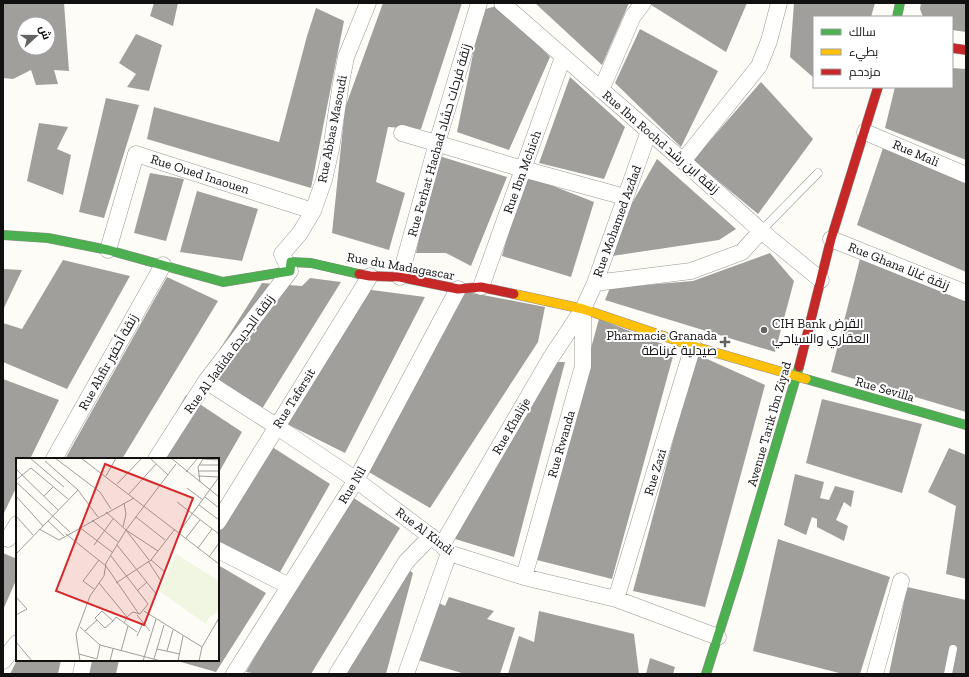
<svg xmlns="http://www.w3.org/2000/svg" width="969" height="677" font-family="'Zilla Slab',Cairo,serif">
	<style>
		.building { fill: #a19f9c; fill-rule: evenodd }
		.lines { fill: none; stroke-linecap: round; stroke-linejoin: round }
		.lane-casing { stroke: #979795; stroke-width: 9 }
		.street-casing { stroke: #979795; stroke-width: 17 }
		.fast-casing { stroke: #8e8d8b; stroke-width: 10 }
		.slow-casing { stroke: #8e8d8b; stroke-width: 10 }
		.jam-casing { stroke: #8e8d8b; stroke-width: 10 }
		.lane { stroke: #fffffe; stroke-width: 8 }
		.street { stroke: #fffffe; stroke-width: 16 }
		.fast { stroke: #4caf50; stroke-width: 9 }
		.slow { stroke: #ffc107; stroke-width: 9 }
		.jam { stroke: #c62828; stroke-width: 9 }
		.poi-dot { fill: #646362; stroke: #fff; stroke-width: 1.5 }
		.labels { text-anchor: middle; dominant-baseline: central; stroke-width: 4; stroke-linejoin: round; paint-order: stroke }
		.street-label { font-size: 13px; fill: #111; stroke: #fff }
		.poi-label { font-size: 13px; fill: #111; stroke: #fff; text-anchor: start }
		.inset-road { fill: none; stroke: #9f9e9b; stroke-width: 1 }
		.view { fill: #d62828; fill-opacity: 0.15; stroke: #d62828; stroke-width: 2 }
		.inset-edge { fill: none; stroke: #111; stroke-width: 2 }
	</style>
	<rect width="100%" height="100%" fill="#fdfcf7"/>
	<path class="building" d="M3,3H64L69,71L54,70L58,84L36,85L31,70L13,79L3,78ZM24,24H48V48H24Z
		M154,3H178L173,26L150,16Z
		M383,3H462L421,129L388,127L376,182L405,193L389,250L332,233L345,108Z
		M535,3H629L602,65Z
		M648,3H747L726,52Z
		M794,3H875L871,17H814V78L790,57Z
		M921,3H966V32L952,30V17H923L920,9Z
		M500,5L550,57L509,150L457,132L482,10Z
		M316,8L344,21L311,188L147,139L154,107L279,142L307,36Z
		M640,29L718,71L681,147L615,83Z
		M136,34L162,45L149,91L127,87L136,74L119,63Z
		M952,68L966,69V160L885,128L895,87H952Z
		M570,77L625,127L604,179L539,163Z
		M761,82L813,139L758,214L693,160Z
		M106,98L139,105L104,218L79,212Z
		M39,123L68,127L57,149L71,155L63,195L27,181Z
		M883,148L966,181V272L857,225Z
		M436,155L507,177L471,266L446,253H416Z
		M657,159L736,229L719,240L612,256L609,244Z
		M150,173L184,179L166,241L134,233Z
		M525,175L594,202L571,277L502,256Z
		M197,191L258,209L242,261L180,252Z
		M770,253L794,281L775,352L605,300L610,288L693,281Z
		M861,255L966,296V412L831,372Z
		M63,260L130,276L67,389L3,362V323L22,329Z
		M3,269L22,270L3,310Z
		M167,277L218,301L122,459H65Z
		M310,278L341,282L260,412L202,377L262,283L302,286Z
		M364,289L425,297L345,453L275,418Z
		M462,291L545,307L538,342L430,508L362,468Z
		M599,319L675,349L612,579L533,559Z
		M696,354L765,385L705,607L633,591Z
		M552,362H565L514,557L455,539Z
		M3,379L59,400L30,459H17V486L3,515Z
		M186,395L242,432L218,474V459H150Z
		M822,399L922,424L902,493L806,463Z
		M266,443L330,484L279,574L218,541V533Z
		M949,448L966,455V579L946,574L956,506L928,492Z
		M795,474L824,482L820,498L829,500L835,486L854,491L851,507L844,502L836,520L848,526L844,541L817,527V519L812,517L806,535L784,525Z
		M349,495L400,528L311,674H257L246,672Z
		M778,539L890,577L860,674H843L753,651Z
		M3,553L17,559V578L3,610Z
		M218,565L266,593L216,672L174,660H218Z
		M401,565L413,573L386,674H343Z
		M907,587L966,600V674H889Z
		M426,596L445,606L449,597L494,611L487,619L515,628L500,674H465L408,657Z
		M539,611L634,634L639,674H508L519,636L534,642Z
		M650,658L675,667L673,674H646Z
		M17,660H61L58,674H10Z
		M84,660H119L116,674H81Z"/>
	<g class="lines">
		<g class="lane-casing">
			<path id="lane" d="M761,231L818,173
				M948,674L953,649"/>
		</g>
		<g class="street-casing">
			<path id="street" d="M502,3L683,161L761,231L821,280
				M601,90L633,16L643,3
				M865,132L966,175
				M402,133L523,169L625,197
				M683,161L759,66L769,41L779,3
				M831,239L966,293
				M108,250L136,154L313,211
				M400,277L437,143L479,3
				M595,283L691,271L742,252L761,231
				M481,287L563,57
				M206,381L276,426L356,480L442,545L449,553L524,577L616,599L718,637
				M54,459L163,265
				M156,459L206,381L290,271L282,254L300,233L313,211L324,180L331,149L341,83L346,57L368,3
				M218,522L370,276
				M8,539L17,524
				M442,545L550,359L583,309L595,283L649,131
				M218,550L289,586
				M524,577L583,366V309
				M616,599L693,346
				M3,661L17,643
				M81,674L84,660
				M234,674L356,480L458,289
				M337,674L406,562L431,536
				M406,674L449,553
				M875,674L901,581"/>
		</g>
		<g class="fast-casing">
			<path id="fast" d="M897,17L900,3
				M3,235L48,238L108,250L223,282L290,271L291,262L311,263L359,274
				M806,379L966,425
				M706,674L738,573L799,367"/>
		</g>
		<g class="slow-casing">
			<path id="slow" d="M514,294L583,309L693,346L806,379"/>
		</g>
		<g class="jam-casing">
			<path id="jam" d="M952,48L966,50
				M359,274L370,276L400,277L458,289L481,287L514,294
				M799,367L831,239L878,87"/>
		</g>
		<use href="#lane" class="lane"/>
		<use href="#street" class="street"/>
		<use href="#fast" class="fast"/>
		<use href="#slow" class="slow"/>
		<use href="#jam" class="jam"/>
	</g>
	<g class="poi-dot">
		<circle cx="764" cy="330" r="4"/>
		<path d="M723 336h4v4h4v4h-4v4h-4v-4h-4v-4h4z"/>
	</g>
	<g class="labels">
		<g class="street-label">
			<text transform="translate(332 129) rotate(-79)">Rue Abbas Masoudi</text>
			<text transform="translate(439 140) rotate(-74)">Rue Ferhat Hachad زنقة فرحات حشاد</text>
			<text transform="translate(661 142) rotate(41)">Rue Ibn Rochd زنقة ابن رشد</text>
			<text transform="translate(916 153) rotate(23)">Rue Mali</text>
			<text transform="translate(522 172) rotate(-70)">Rue Ibn Mchich</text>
			<text transform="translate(200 174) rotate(18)">Rue Oued Inaouen</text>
			<text transform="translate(617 221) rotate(-70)">Rue Mohamed Azdad</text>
			<text transform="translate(401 266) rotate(10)">Rue du Madagascar</text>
			<text transform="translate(899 266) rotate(22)">Rue Ghana زنقة غانا</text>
			<text transform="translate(229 354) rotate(-54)">Rue Al Jadida زنقة الجديدة</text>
			<text transform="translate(108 362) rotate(-61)">Rue Ahfir زنقة أحفير</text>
			<text transform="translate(885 389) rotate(16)">Rue Sevilla</text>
			<text transform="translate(294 398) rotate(-58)">Rue Tafersit</text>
			<text transform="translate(769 424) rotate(-74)">Avenue Tarik Ibn Ziyad</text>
			<text transform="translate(511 426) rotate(-60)">Rue Khalije</text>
			<text transform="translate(561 444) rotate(-74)">Rue Rwanda</text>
			<text transform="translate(655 472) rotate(-73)">Rue Zazi</text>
			<text transform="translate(352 485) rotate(-59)">Rue Nil</text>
			<text transform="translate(425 531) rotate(37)">Rue Al Kindi</text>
		</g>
		<g class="poi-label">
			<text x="772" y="323">CIH Bank القرض<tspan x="772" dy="15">العقاري والسياحي</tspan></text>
			<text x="717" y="335" text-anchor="end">Pharmacie Granada<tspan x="717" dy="15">صيدلية غرناطة</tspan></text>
		</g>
	</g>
	<g transform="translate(16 458)">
		<rect width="203" height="203" fill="#fdfcf7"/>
		<path d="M160,96L203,123V153L193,160L190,166L143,133Z" fill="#f0f6e1"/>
		<path class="inset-road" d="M14,0L48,29M39,0L84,34L95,51M65,0L203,106M134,0L152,17M155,0L203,39M187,1L203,2M29,3L62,32L82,59M183,7H203M0,11L42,52M182,13H203M170,14L182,0M90,18L100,0M182,18L203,19M0,22L15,10L52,41M0,24L54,74M184,24L182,9L187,1M101,26L126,0M171,30L187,42M113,36L140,6M0,38L27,68M28,38L37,29M189,39L203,50M161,44L203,76M183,47L203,62M90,54L110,72L133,102M0,58L17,77M120,59L149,82M76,62L102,84M32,63L48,78M63,69L96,94M107,69L110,56L108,45M23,71L43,82L118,40M110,72L142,93M163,74L203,19M50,76L90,108L123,156M170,80L184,62M78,87L97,61M101,87L141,137M182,90L196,71M0,96L62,32M95,98L132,146L124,156L117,154L111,159L108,165M193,99L203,85M135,102L149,114M132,103L145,123M83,125L111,159M100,125L135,102L159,71M78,131L67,123L83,102M121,133L131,124M0,139L11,151L0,157M128,153L186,189M121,157L134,173M97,163L86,153L79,160L89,170L97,163L100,159L121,174M64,169L84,187L145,203M69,173L81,162M121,178L127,165M0,184L16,203M141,191L164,196M105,193L112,168M151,193L157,172M63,196L81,201M81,201L84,187M138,201L148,167M64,203L60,176L74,138L88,118L90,105L110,72L160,6M94,203L97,191M127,203L140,161M162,203L167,178M183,203L186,189L203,160"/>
		<path class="view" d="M89,6L177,40L128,167L40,133Z"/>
		<rect width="203" height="203" class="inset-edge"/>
	</g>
	<rect width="969" height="677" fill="none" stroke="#111111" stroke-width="8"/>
	<rect x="813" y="16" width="140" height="72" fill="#ffffff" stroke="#a0a0a0"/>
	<rect x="821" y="29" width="20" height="6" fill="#4caf50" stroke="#a0a0a0"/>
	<text x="849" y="36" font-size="12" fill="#111111">سالك</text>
	<rect x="821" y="49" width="20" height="6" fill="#ffc107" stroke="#a0a0a0"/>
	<text x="849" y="56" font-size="12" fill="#111111">بطيء</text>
	<rect x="821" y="69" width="20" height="6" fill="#c62828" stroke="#a0a0a0"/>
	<text x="849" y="76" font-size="12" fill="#111111">مزدحم</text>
	<g transform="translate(36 36) rotate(69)"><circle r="19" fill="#ffffff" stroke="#a0a0a0"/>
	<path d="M0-3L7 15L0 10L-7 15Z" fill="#646362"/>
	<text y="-6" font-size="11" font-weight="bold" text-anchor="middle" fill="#111111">ش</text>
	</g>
</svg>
